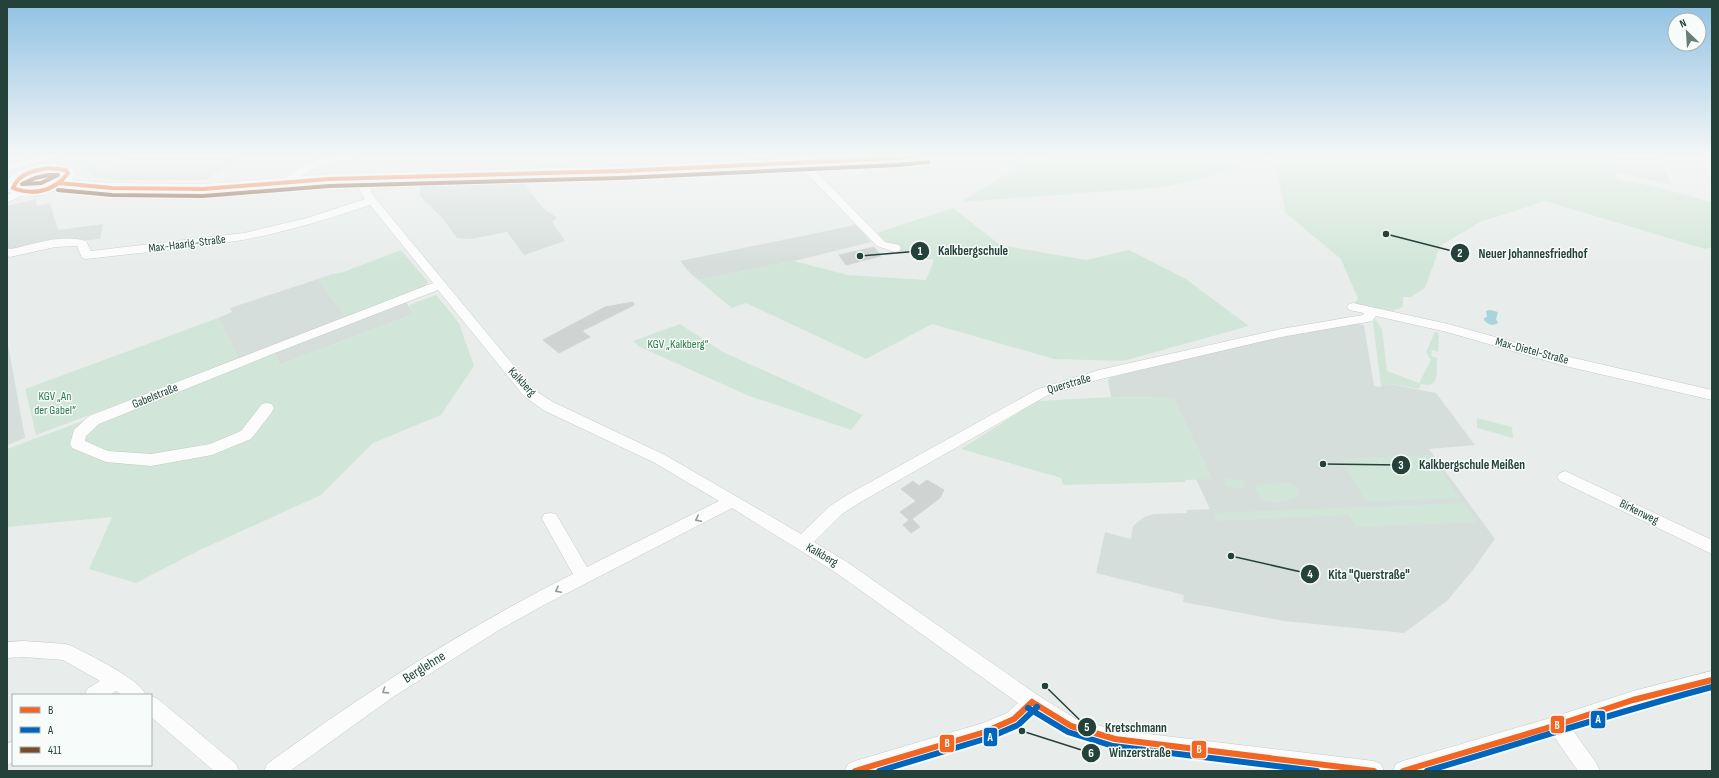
<svg xmlns="http://www.w3.org/2000/svg" width="1719" height="778" font-family="'Sofia Sans Condensed',sans-serif">
	<style>
		.built { fill: #d6dedb }
		.green { fill: #d1e6d8 }
		.water { fill: #a9d4db }
		.building { fill: #cfd4d2; stroke: #d1d6d4 }
		.lines { fill: none; stroke-linecap: round; stroke-linejoin: round }
		.street-casing { stroke: #c5cac8; stroke-width: 1 }
		.secondary-casing { stroke: #c3cbc8; stroke-width: 1 }
		.street { fill: #fcfcfc; fill-rule: evenodd }
		.secondary { fill: #fcfcfc; fill-rule: evenodd }
		.bus-1-far1-casing { stroke: #f7fbf9; stroke-width: 6 }
		.bus-1-casing { stroke: #f7fbf9; stroke-width: 10 }
		.bus-2-casing { stroke: #f7fbf9; stroke-width: 10 }
		.bus-3-casing { stroke: #f7fbf9; stroke-width: 6 }
		.bus-1-far1 { stroke: #f26522; stroke-width: 4 }
		.bus-1 { stroke: #f26522; stroke-width: 6 }
		.bus-2 { stroke: #0065bd; stroke-width: 6 }
		.bus-3 { stroke: #7a4b2a; stroke-width: 4 }
		.oneway { stroke: #909f9b }
		.labels { text-anchor: middle; dominant-baseline: central; stroke-width: 3; stroke-linejoin: round; paint-order: stroke }
		.street-label { font-size: 12px; fill: #24423a; stroke: #f7fbf9 }
		.park-label { font-size: 12px; fill: #2d7a4b; stroke: #f7fbf9 }
		.near-street-label { font-size: 14px; fill: #24423a; stroke: #f7fbf9 }
		.leader { fill: none; stroke: #24423a; stroke-width: 1.5 }
		.callout-dot { fill: #24423a; stroke: #f7fbf9; stroke-width: 1.5 }
		.mark-label { font-size: 12px; text-anchor: middle; font-weight: bold; fill: #fff }
		.callout-label { font-size: 13px; text-anchor: middle; font-weight: bold; fill: #24423a; stroke: #f7fbf9; stroke-width: 3; stroke-linejoin: round; paint-order: stroke }
		.line-badge { stroke: #f7fbf9; stroke-width: 1.5 }
		.badge-label { font-size: 11px; text-anchor: middle; font-weight: bold; fill: #fff }
	</style>
	<rect width="100%" height="100%" fill="#e8edeb"/>
	<path class="built" d="M126,155H244L205,180H118L109,178L101,170L114,167Z
		M1609,155H1659L1672,185L1615,172L1609,159Z
		M528,178L526,187L543,208L557,218L552,222L565,241L524,255L507,232L471,239L457,238L444,220L420,196V180Z
		M36,199L37,206L50,203L58,230L103,224L100,239L54,243L13,251L7,249V206Z
		M856,225L871,242L794,261L698,280L691,274L680,261Z
		M318,279L347,318L403,297L414,314L279,365L274,350L239,359L218,318L232,312L230,308Z
		M1355,323L1364,325L1374,386L1381,387L1390,384L1436,393L1475,445L1429,449L1495,539L1472,571L1447,601L1404,633L1284,621L1183,602L1184,595L1096,573L1105,532L1131,539L1133,526L1144,517L1154,514L1187,513V510L1210,509L1196,479H1212L1173,398L1111,397L1108,381L1109,378L1158,365L1271,339Z
		M7,339L25,438L7,445Z"/>
	<path class="green" d="M1091,155H1600L1609,159L1618,180L1639,183L1712,202V247L1705,249L1545,201L1480,222L1440,246L1425,288L1411,297H1403V307L1392,311L1354,304L1358,299L1341,259L1286,213L1275,165L1268,157L1196,180L1164,187L961,202L1026,162Z
		M90,161H92L109,178L118,180C106,180 88,179 85,165L90,163Z
		M56,172L58,174C54,186 34,189 24,186L22,184C27,172 45,173 56,172Z
		M953,208L1000,245L1086,260L1129,250L1186,279L1249,326L1123,361L1054,359L932,324L866,359L746,303L732,308L698,280L794,261L848,275L926,280L934,260L894,250L877,233Z
		M401,250L428,282L422,290L347,318L318,279L332,274L341,273Z
		M436,295L459,323L474,366L441,415L373,443L321,495L200,550L136,583L89,569L112,517L7,527V449L274,350L279,365L414,314L409,305Z
		M218,318L239,359L36,435L25,389Z
		M1375,319L1382,329L1387,371L1419,383L1431,360L1426,352L1435,332H1438L1439,336L1438,352L1432,350L1431,356L1437,358C1437,370 1440,390 1421,384L1419,389L1391,384L1381,387L1373,322Z
		M680,324L723,352L863,415L851,430L749,396L640,347L633,341Z
		M1111,397L1173,398L1212,479L1185,480L1186,482L1063,485L1061,478L961,449L1037,401Z
		M1477,418L1512,427L1513,438L1477,428Z
		M1431,455L1460,498L1366,502L1342,459Z
		M1226,478L1244,481L1245,489L1226,486Z
		M1288,483C1294,485 1299,488 1299,495C1285,504 1259,508 1255,487L1260,484Z
		M1463,503L1477,522L1356,527L1349,515L1217,521L1214,513Z"/>
	<path class="water" d="M1490,310L1498,312L1496,319L1498,323C1493,326 1488,325 1484,320V318L1487,317L1486,311Z"/>
	<path class="building" d="M874,247L881,256L846,265L839,255Z
		M633,302L634,305L582,331L590,337L559,353L543,340L605,307Z
		M927,480L944,490L940,498L912,519L920,527L911,533L903,525L909,520L900,512L916,501L901,489L913,481L919,486Z"/>
	<g class="lines">
		<g class="street-casing">
			<path id="street" d="M44,155H60L59,157L7,171V165Z
				M343,155H361L360,157C344,161 327,164 311,170C303,174 294,184 288,185L283,182C296,163 322,159 343,155Z
				M794,155H804L811,166L885,242L899,245L901,248L899,251L895,252L877,246L803,170Z
				M367,175L372,178C367,187 371,191 376,199L534,390L553,402L665,455L801,534L830,506L847,495L1038,389L1099,370L1281,329L1363,315L1364,313L1349,310L1347,307L1349,304L1353,303L1448,324L1561,355L1712,390V400L1561,365L1447,332L1376,316L1372,321L1367,322L1281,337L1101,379L1048,395L859,503L842,514L814,542L847,562L1039,696L1076,719L1115,730L1374,761L1381,764L1384,771H1295L1115,748L1091,742L1064,732L1033,713L1021,725L985,741L887,771H845L848,764L855,761L983,723L1007,713L1018,703L835,572L732,508L544,605L499,630L393,697L290,771H264L267,764C364,693 465,628 573,574L542,519L544,514L550,513L556,514L587,567L719,501L655,463L543,410L524,396L438,290L275,353L99,424L86,436L85,441L108,451L151,454L210,444L241,431L262,404L267,403L272,404L274,408L272,412L251,439L212,455L151,466L106,462L72,448L70,444L74,430L89,416L433,283L370,205C328,219 286,232 243,240C191,248 138,253 86,259L82,258L77,246L55,247L10,257L7,256V248L11,249C35,244 61,234 86,241L91,251L244,233L307,218L365,199C359,190 356,186 363,176Z
				M20,189L24,190L25,192L24,194L7,203V195Z
				M1565,471L1712,540V554L1560,481L1557,477L1560,473Z
				M24,641L66,644L72,646C90,656 139,678 146,695H122L116,691L110,695H85L87,689L100,681L63,660L24,657L7,658V642Z
				M1712,671V689L1633,709L1572,729L1597,764L1600,771H1578L1553,735L1436,771H1393L1396,764L1403,761L1557,716L1633,691Z
				M151,696L158,699L236,764L239,771H214L151,717Z
				M13,741V762L7,765V744Z"/>
		</g>
		<g class="secondary-casing">
			<path id="secondary" d="M869,155H934L932,158L897,162L620,176L329,184L203,194L112,193L62,188L43,195L26,197L13,194L7,191V182C21,162 50,161 71,167L76,173L72,180L112,183L203,184L329,174L620,166ZM49,173H60C53,184 34,190 21,186C24,176 40,174 49,173Z"/>
		</g>
		<use href="#street" class="street"/>
		<use href="#secondary" class="secondary"/>
		<g class="bus-1-far1-casing">
			<path id="bus-1-far1" d="M49,168L66,170L68,173C55,191 34,196 13,188C19,173 35,170 49,168Z
				M59,183L112,188L203,189L329,179L620,171L897,158L927,155"/>
		</g>
		<g class="bus-1-casing">
			<path id="bus-1" d="M1032,702L1071,726L1115,739L1374,771
				M855,771L985,732L1014,719L1032,702
				M1403,771L1557,725L1633,700L1712,680"/>
		</g>
		<g class="bus-2-casing">
			<path id="bus-2" d="M1028,708L1068,732L1113,746L1317,771
				M879,771L988,738L1018,725L1037,707
				M1427,771C1522,743 1616,712 1712,687"/>
		</g>
		<g class="bus-3-casing">
			<path id="bus-3" d="M49,175H58L41,183L22,184L35,178Z
				M58,190L112,195L203,196L329,186L620,178L897,165L928,162"/>
		</g>
		<use href="#bus-1-far1" class="bus-1-far1"/>
		<use href="#bus-1" class="bus-1"/>
		<use href="#bus-2" class="bus-2"/>
		<use href="#bus-3" class="bus-3"/>
	</g>
	<defs><path id="oneway-chevron" d="M-2-3.5L2.5 0L-2 3.5" fill="none" stroke-width="1.6" stroke-linecap="round" stroke-linejoin="round"/></defs>
	<g class="oneway">
		<use href="#oneway-chevron" transform="translate(698 519) rotate(154)"/>
		<use href="#oneway-chevron" transform="translate(558 590) rotate(153)"/>
		<use href="#oneway-chevron" transform="translate(385 691) rotate(147)"/>
	</g>
	<linearGradient id="sky" x2="0" y2="1"><stop stop-color="#8fc1e3"/><stop offset="0.59" stop-color="#f5f7f6"/><stop offset="1" stop-color="#f5f7f6" stop-opacity="0"/></linearGradient>
	<rect width="1719" height="264" fill="url(#sky)"/>
	<g class="labels">
		<g class="street-label">
			<text transform="translate(187 244) rotate(-7)">Max-Haarig-Straße</text>
			<text transform="translate(1532 351) rotate(15)">Max-Dietel-Straße</text>
			<text transform="translate(522 382) rotate(47)">Kalkberg</text>
			<text transform="translate(1069 384) rotate(-16)">Querstraße</text>
			<text transform="translate(155 396) rotate(-22)">Gabelstraße</text>
			<text transform="translate(1639 512) rotate(26)">Birkenweg</text>
			<text transform="translate(822 555) rotate(30)">Kalkberg</text>
		</g>
		<g class="park-label">
			<text x="678" y="344">KGV „Kalkberg“</text>
			<text x="55" y="396">KGV „An<tspan x="55" dy="14">der Gabel“</tspan></text>
		</g>
		<g class="near-street-label">
			<text transform="translate(424 667) rotate(-32)">Berglehne</text>
		</g>
	</g>
	<path class="leader" d="M860 256L920 251M1386 234L1460 253M1323 464L1401 465M1231 556L1310 574M1045 686L1087 727M1022 731L1091 753"/>
	<g class="callout-dot">
		<circle cx="860" cy="256" r="4"/>
		<circle cx="1386" cy="234" r="4"/>
		<circle cx="1323" cy="464" r="4"/>
		<circle cx="1231" cy="556" r="4"/>
		<circle cx="1045" cy="686" r="4"/>
		<circle cx="1022" cy="731" r="4"/>
		<circle cx="920" cy="251" r="10"/>
		<circle cx="1460" cy="253" r="10"/>
		<circle cx="1401" cy="465" r="10"/>
		<circle cx="1310" cy="574" r="10"/>
		<circle cx="1087" cy="727" r="10"/>
		<circle cx="1091" cy="753" r="10"/>
	</g>
	<g class="mark-label">
		<text x="920" y="255">1</text>
		<text x="1460" y="257">2</text>
		<text x="1401" y="469">3</text>
		<text x="1310" y="578">4</text>
		<text x="1087" y="731">5</text>
		<text x="1091" y="757">6</text>
	</g>
	<g class="callout-label">
		<text x="973" y="255">Kalkbergschule</text>
		<text x="1533" y="258">Neuer Johannesfriedhof</text>
		<text x="1472" y="469">Kalkbergschule Meißen</text>
		<text x="1369" y="579">Kita "Querstraße"</text>
		<text x="1136" y="732">Kretschmann</text>
		<text x="1140" y="757">Winzerstraße</text>
	</g>
	<g class="line-badge">
		<rect x="1590" y="710" width="16" height="19" rx="4" fill="#0065bd"/>
		<rect x="1550" y="715" width="15" height="19" rx="4" fill="#f26522"/>
		<rect x="983" y="727" width="15" height="20" rx="4" fill="#0065bd"/>
		<rect x="939" y="734" width="16" height="19" rx="4" fill="#f26522"/>
		<rect x="1191" y="740" width="16" height="19" rx="4" fill="#f26522"/>
	</g>
	<g class="badge-label">
		<text x="1598" y="723">A</text>
		<text x="1557" y="729">B</text>
		<text x="990" y="741">A</text>
		<text x="947" y="747">B</text>
		<text x="1199" y="753">B</text>
	</g>
	<rect width="1719" height="778" fill="none" stroke="#24423a" stroke-width="16"/>
	<rect x="12" y="694" width="140" height="72" fill="#f7fbf9" stroke="#a3b1ad"/>
	<rect x="20" y="707" width="20" height="6" fill="#f26522" stroke="#a3b1ad"/>
	<text x="48" y="714" font-size="12" fill="#24423a">B</text>
	<rect x="20" y="727" width="20" height="6" fill="#0065bd" stroke="#a3b1ad"/>
	<text x="48" y="734" font-size="12" fill="#24423a">A</text>
	<rect x="20" y="747" width="20" height="6" fill="#7a4b2a" stroke="#a3b1ad"/>
	<text x="48" y="754" font-size="12" fill="#24423a">411</text>
	<g transform="translate(1687 32) rotate(335)"><circle r="19" fill="#f7fbf9" stroke="#a3b1ad"/>
	<path d="M0-3L7 15L0 10L-7 15Z" fill="#697e78"/>
	<text y="-6" font-size="11" font-weight="bold" text-anchor="middle" fill="#24423a">N</text>
	</g>
</svg>
